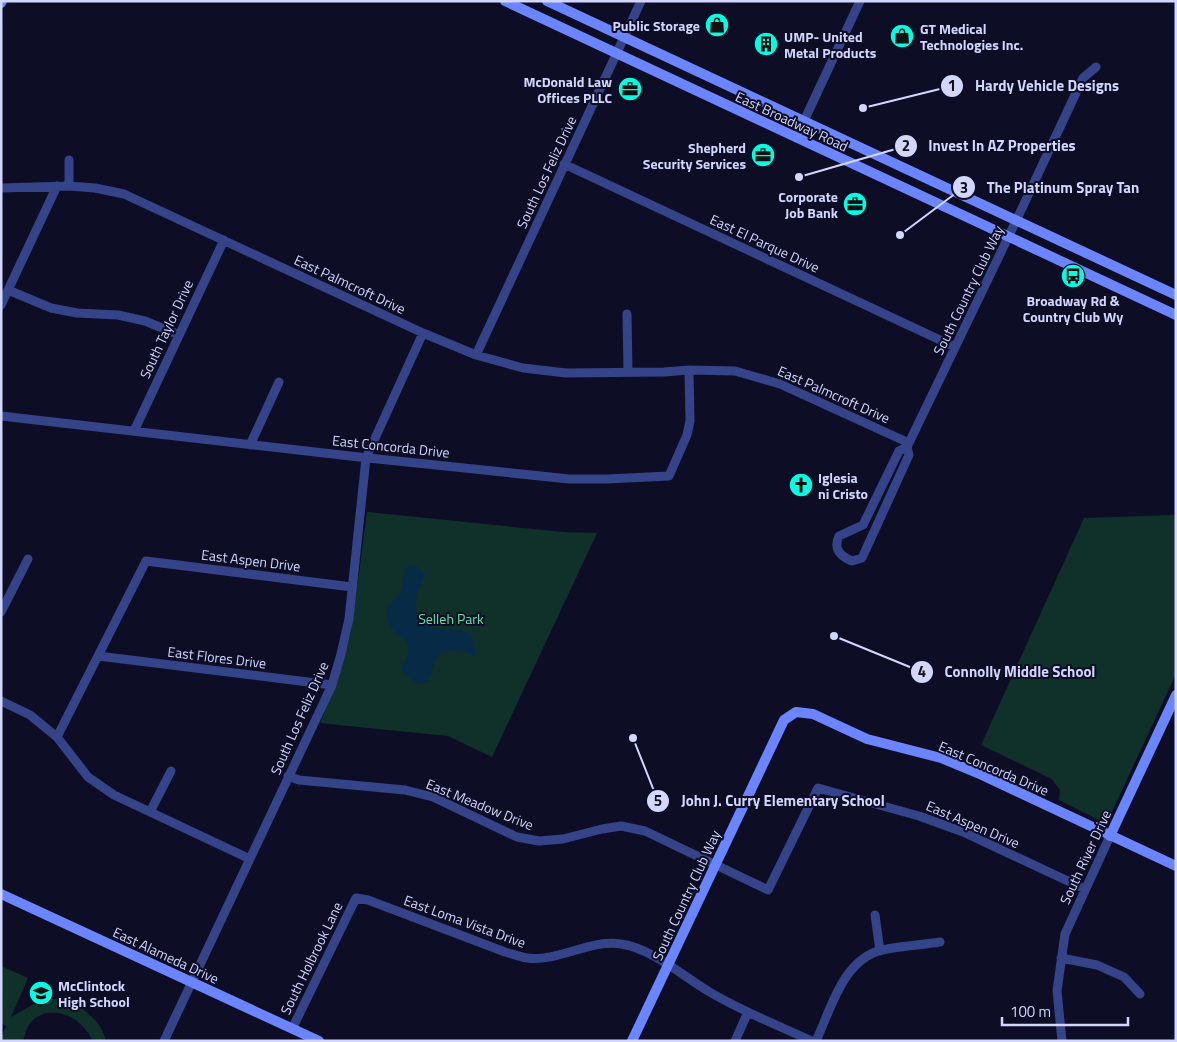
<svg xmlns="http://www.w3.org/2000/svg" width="1177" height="1042" font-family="'Titillium Web',sans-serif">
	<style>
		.green { fill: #103129 }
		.water { fill: #072b46 }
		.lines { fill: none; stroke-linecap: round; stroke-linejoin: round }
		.street { stroke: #354388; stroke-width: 9 }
		.secondary { stroke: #6a85ff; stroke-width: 10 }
		.labels { text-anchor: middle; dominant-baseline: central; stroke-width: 4; stroke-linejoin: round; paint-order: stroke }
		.poi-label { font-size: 14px; font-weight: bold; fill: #d3d7ff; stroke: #0d0e26; text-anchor: end }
		.street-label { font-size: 14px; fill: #d3d7ff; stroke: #0d0e26 }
		.park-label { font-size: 14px; fill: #57e7a5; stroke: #0d0e26 }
		.leader { fill: none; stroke: #d3d7ff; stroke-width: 2 }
		.callout-dot { fill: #d3d7ff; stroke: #0d0e26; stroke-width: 2 }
		.mark-label { font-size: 15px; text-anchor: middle; font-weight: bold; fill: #111 }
		.callout-label { font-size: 15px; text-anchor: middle; font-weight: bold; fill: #d3d7ff; stroke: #0d0e26; stroke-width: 4; stroke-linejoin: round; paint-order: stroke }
	</style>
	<rect width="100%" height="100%" fill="#0d0e26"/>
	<path class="green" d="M367,512L563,532L597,533L492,757L448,736L320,723L338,680L351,633Z
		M1176,515V674L1110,816L1103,822L1059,800L1060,790L1052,779L981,745L1084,518Z
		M1,966L28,978L11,1017C23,1011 36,1000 50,999C74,998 101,1018 106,1041H93C84,1023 67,1010 47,1013C42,1014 36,1017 33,1020C28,1024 25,1035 23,1041H1V1037L6,1026L1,1023Z"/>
	<path class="water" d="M413,565L420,568L426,576C413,594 408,618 435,628C447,632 458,626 469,634C475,640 475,648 475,656C463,651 455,649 441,652C437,658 434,663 432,670C431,673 432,676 430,678C421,692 406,676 400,669C424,636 391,641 387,617C385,605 394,603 399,594C403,587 403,576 405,568Z"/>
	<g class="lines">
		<path class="street" d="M796,138L860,1
			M564,164L955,347
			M69,186V160
			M1,188L69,186L95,188L124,194L423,333L476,355L523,368L566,373L664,372L689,370L735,371L780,384L909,443
			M8,290L51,308L77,313L118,315L145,321L179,335
			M1,305L57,186
			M627,314L628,372
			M476,355L641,1
			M1,416L359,457L569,479H607L669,476L687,435L690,421L689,370
			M134,431L224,240
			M250,445L279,382
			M907,447L909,455L862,558L852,561C840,556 833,549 839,536L863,525L899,451L907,447L1016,221L1083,78L1096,67
			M1,612L28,559
			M98,656L332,685
			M1,701L30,715L57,737L88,777L114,795L250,859
			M57,737L146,561L352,587
			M288,776L299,780L405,790L433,797L517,837L539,841L563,839L602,829L621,826L645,831L768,890L818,788L919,816L963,832L1085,889
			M150,812L171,771
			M875,915L880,951
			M1061,958L1097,965L1124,977L1140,994
			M292,1029L356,898L368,900L505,952C512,954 520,957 527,958C559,962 590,939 621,944C651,948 683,976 708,991C741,1011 777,1025 812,1041
			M164,1041L332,685L341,654L349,619L366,458L423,333
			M735,1041L748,1012
			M816,1041C831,1009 843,959 882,950C901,946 921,945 940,942
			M1062,1041L1057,991L1065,934L1110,836"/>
		<path class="secondary" d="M505,1L1176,315
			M547,1L1176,295
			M1,3L2,1
			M1110,836L1176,695
			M1,894L319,1041
			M632,1041L784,720L796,712L813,714L867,739L941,758L982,775L1176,866"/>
	</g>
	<defs>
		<g id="shop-disc" transform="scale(1.25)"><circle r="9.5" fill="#00fee2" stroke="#0d0e26"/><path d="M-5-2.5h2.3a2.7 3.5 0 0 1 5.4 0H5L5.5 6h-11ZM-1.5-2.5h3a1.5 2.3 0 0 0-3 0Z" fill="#111"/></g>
		<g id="building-disc" transform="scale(1.25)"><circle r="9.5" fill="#00fee2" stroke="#0d0e26"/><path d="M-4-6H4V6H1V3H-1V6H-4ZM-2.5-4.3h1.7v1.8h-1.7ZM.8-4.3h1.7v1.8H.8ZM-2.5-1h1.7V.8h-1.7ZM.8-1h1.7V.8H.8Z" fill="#111"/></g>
		<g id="office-disc" transform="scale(1.25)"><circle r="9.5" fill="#00fee2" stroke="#0d0e26"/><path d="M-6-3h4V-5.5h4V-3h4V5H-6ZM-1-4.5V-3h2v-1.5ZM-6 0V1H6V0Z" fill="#111"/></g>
		<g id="bus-disc" transform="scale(1.25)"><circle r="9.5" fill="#00fee2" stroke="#0d0e26"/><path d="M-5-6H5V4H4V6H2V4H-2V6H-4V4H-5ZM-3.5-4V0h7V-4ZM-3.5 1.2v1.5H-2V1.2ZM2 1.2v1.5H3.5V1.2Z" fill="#111"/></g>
		<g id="church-disc" transform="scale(1.25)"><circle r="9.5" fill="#00fee2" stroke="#0d0e26"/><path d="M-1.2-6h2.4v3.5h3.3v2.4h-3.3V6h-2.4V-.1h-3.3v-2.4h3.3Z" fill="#111"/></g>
		<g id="school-disc" transform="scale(1.25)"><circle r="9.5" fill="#00fee2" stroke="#0d0e26"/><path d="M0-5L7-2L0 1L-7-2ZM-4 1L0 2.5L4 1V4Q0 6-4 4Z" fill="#111"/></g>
	</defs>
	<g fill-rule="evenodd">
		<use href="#shop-disc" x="717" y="25"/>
		<use href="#shop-disc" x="902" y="36"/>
		<use href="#building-disc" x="766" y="44"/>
		<use href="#office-disc" x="630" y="89"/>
		<use href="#office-disc" x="763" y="155"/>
		<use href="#office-disc" x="855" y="204"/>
		<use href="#bus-disc" x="1073" y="276"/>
		<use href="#church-disc" x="801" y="485"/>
		<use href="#school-disc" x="41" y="993"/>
	</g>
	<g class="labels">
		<g class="poi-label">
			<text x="700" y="25">Public Storage</text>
			<text x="920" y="28" text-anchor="start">GT Medical<tspan x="920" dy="16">Technologies Inc.</tspan></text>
			<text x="784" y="36" text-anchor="start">UMP- United<tspan x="784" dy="16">Metal Products</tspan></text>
			<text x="612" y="81">McDonald Law<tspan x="612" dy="16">Offices PLLC</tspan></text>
			<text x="746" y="147">Shepherd<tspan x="746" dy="16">Security Services</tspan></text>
			<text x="838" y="196">Corporate<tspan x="838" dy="16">Job Bank</tspan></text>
			<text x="1073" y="300" text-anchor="middle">Broadway Rd &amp;<tspan x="1073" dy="16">Country Club Wy</tspan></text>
			<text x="818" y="477" text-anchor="start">Iglesia<tspan x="818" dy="16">ni Cristo</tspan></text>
			<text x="58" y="985" text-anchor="start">McClintock<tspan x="58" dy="16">High School</tspan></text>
		</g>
		<g class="street-label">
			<text transform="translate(792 121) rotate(25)">East Broadway Road</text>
			<text transform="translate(546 172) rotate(-65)">South Los Feliz Drive</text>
			<text transform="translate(765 243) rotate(25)">East El Parque Drive</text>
			<text transform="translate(350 284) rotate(25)">East Palmcroft Drive</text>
			<text transform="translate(968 290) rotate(-64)">South Country Club Way</text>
			<text transform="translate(166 329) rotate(-65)">South Taylor Drive</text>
			<text transform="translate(834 394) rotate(24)">East Palmcroft Drive</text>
			<text transform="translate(391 446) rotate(6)">East Concorda Drive</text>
			<text transform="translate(251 560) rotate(7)">East Aspen Drive</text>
			<text transform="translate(217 657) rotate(7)">East Flores Drive</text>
			<text transform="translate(299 718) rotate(-66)">South Los Feliz Drive</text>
			<text transform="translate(994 768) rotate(23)">East Concorda Drive</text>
			<text transform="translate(480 804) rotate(22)">East Meadow Drive</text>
			<text transform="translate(973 824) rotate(23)">East Aspen Drive</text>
			<text transform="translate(1085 857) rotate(-65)">South River Drive</text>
			<text transform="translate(686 895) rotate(-65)">South Country Club Way</text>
			<text transform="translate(465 921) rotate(20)">East Loma Vista Drive</text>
			<text transform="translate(166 955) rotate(25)">East Alameda Drive</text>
			<text transform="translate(311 958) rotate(-64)">South Holbrook Lane</text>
		</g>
		<g class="park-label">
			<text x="451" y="618">Selleh Park</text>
		</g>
	</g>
	<path class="leader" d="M863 108L952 86M799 177L906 146M900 235L964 187M834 636L922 672M633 738L658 801"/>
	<g class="callout-dot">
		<circle cx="863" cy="108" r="5"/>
		<circle cx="799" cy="177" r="5"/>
		<circle cx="900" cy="235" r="5"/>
		<circle cx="834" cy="636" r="5"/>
		<circle cx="633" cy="738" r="5"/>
		<circle cx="952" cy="86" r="12"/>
		<circle cx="906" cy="146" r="12"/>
		<circle cx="964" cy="187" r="12"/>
		<circle cx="922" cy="672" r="12"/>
		<circle cx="658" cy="801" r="12"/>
	</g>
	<g class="mark-label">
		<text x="952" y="91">1</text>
		<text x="906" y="151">2</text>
		<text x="964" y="193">3</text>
		<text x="922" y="677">4</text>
		<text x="658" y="806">5</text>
	</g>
	<g class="callout-label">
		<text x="1047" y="91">Hardy Vehicle Designs</text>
		<text x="1002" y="151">Invest In AZ Properties</text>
		<text x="1063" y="193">The Platinum Spray Tan</text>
		<text x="1020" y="677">Connolly Middle School</text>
		<text x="783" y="806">John J. Curry Elementary School</text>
	</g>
	<rect width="1177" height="1042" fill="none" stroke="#d3d7ff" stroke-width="5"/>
	<path d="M1002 1017v8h126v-8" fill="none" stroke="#d3d7ff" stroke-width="2.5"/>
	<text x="1010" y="1017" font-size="15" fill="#d3d7ff" stroke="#0d0e26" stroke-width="4" paint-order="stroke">100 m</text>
</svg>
